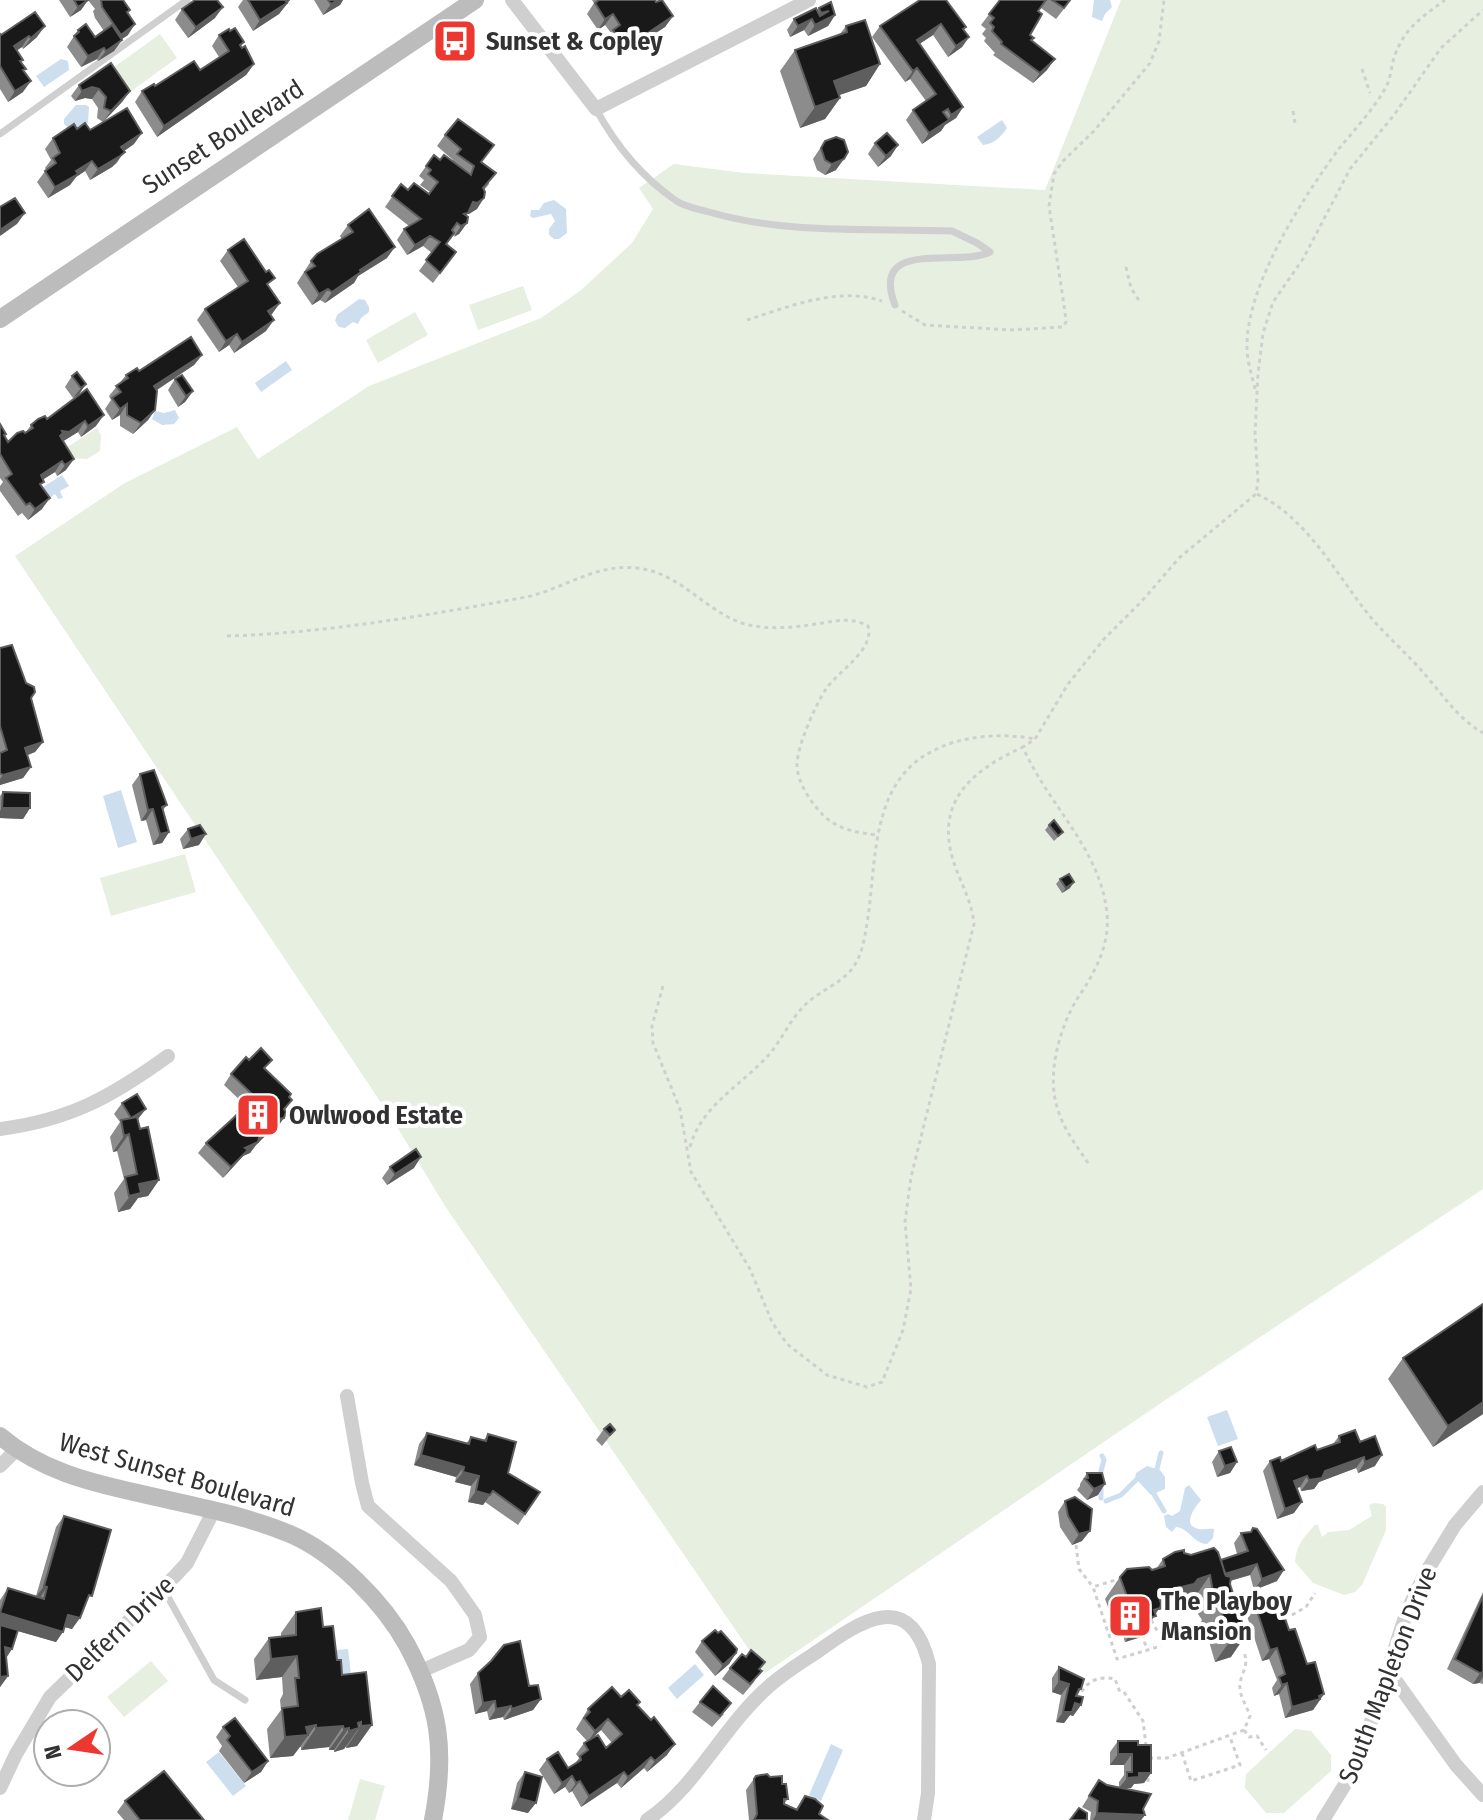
<svg xmlns="http://www.w3.org/2000/svg" width="1483" height="1820" font-family="'Fira Sans Condensed',sans-serif">
	<style>
		.green { fill: #e7efe1 }
		.water { fill: #cddeef }
		.lines { fill: none; stroke-linecap: round; stroke-linejoin: round }
		.stream { stroke: #cddeef; stroke-width: 5 }
		.path { stroke: #cfcfcf; stroke-width: 3; stroke-dasharray: 4 4; stroke-linecap: butt }
		.lane { stroke: #cfcfcf; stroke-width: 7 }
		.street { stroke: #cfcfcf; stroke-width: 14 }
		.secondary { stroke: #bcbcbc; stroke-width: 18 }
		.wall { fill: #8c8c8c; fill-rule: evenodd }
		.shaded-wall { fill: #5e5e5e }
		.building { fill: #191919; stroke: #5e5e5e; stroke-width: 2 }
		.labels { text-anchor: middle; dominant-baseline: central; stroke-width: 8; stroke-linejoin: round; paint-order: stroke }
		.poi-label { font-size: 26px; font-weight: bold; fill: #323232; stroke: #fff; text-anchor: start }
		.street-label { font-size: 26px; fill: #323232; stroke: #fff }
	</style>
	<rect width="100%" height="100%" fill="#fff"/>
	<path class="green" d="M1121,0H1483V1189L1161,1403L765,1673L445,1206L394,1122L15,556L125,483L237,427L258,459L369,386L541,318L580,291L632,243L653,209L639,188L674,164L745,173L1045,190Z
		M160,34L177,58L130,92L113,68Z
		M523,286L532,310L478,330L469,305Z
		M415,312L428,335L378,363L366,340Z
		M97,428L101,435L100,451L87,459L73,458L66,448Z
		M185,854L196,892L111,916L100,878Z
		M1373,1503L1383,1504L1386,1507V1530L1362,1585L1355,1592L1344,1595L1313,1583L1295,1562C1296,1545 1304,1537 1315,1525H1318L1322,1537L1328,1532L1349,1530L1372,1516L1369,1505Z
		M151,1661L168,1681L124,1717L107,1697Z
		M1295,1729L1311,1731L1331,1755V1771L1284,1813H1266L1245,1788L1246,1774Z
		M360,1779L385,1786L375,1820H348Z"/>
	<path class="water" d="M1094,0H1110L1112,7L1105,14L1102,21L1092,17Z
		M61,59L68,61L69,70L44,87L36,76Z
		M76,105H86L89,107L88,123L70,130L64,124V119Z
		M1002,120L1007,128C1001,137 994,144 983,145L977,137Z
		M554,200L566,209L567,233L559,239H554L549,235V229L555,221L551,214L533,218L530,216L531,210H539L544,203Z
		M359,299L365,300L369,307V312L361,318L358,324L353,322L345,328L339,327L335,321L337,315Z
		M286,361L292,370L261,392L255,383Z
		M175,410L179,418L174,424L162,425L152,419L155,411L164,413Z
		M62,475L69,486L60,491L63,498L58,499L55,494L47,500L40,489Z
		M121,790L137,842L118,848L103,796Z
		M1227,1410L1238,1439L1218,1446L1207,1417Z
		M1147,1466L1160,1470L1165,1477V1489L1151,1495L1135,1478L1136,1473Z
		M1189,1485L1201,1500C1196,1506 1180,1526 1199,1529C1204,1530 1209,1528 1214,1529L1213,1538L1207,1544C1194,1544 1189,1528 1176,1527L1172,1532L1166,1527L1164,1516L1168,1514L1172,1516L1180,1511L1185,1488Z
		M348,1649L352,1683L340,1685L336,1650Z
		M695,1664L704,1675L677,1699L668,1688Z
		M831,1744L843,1750L821,1801L809,1795Z
		M219,1752L246,1786L233,1796L206,1762Z"/>
	<g class="lines">
		<path class="stream" d="M1157,1469L1161,1453
			M1154,1494L1164,1511
			M1101,1498V1471L1104,1460L1102,1456
			M1106,1501L1121,1495L1136,1480"/>
		<path class="path" d="M1362,69L1370,93
			M1293,111L1295,123
			M1126,267L1131,288L1140,302
			M902,311L925,325L1011,330L1063,327L1066,322L1065,312L1049,206L1054,174L1062,162L1094,131L1150,63L1159,41L1164,0
			M747,320C788,307 838,286 882,301
			M1255,389C1252,375 1247,362 1247,347C1246,286 1302,199 1338,150C1354,130 1374,109 1386,87C1391,78 1391,67 1394,58C1403,29 1422,17 1445,0
			M1257,494C1307,518 1335,572 1368,614C1386,636 1409,655 1427,677C1445,698 1459,719 1483,733
			M227,636C325,633 424,616 521,598C562,591 594,563 637,568C683,573 707,615 749,625C768,629 789,628 809,625C829,623 849,615 868,626C875,650 838,671 826,689C815,706 798,744 797,764C797,776 803,789 810,799C829,827 845,831 877,835
			M663,986L652,1026L653,1043L680,1109L691,1172L750,1269L772,1322L787,1344L827,1375L867,1387L882,1382L903,1330L911,1289L905,1222L911,1177L974,924C972,901 960,882 953,860C935,800 973,770 1023,747
			M690,1147C702,1103 745,1084 772,1051C783,1037 791,1019 804,1006C817,992 839,985 852,969C863,954 865,936 868,917C877,855 871,777 939,748C967,735 1004,733 1035,739
			M1088,1163C1077,1146 1064,1130 1058,1110C1046,1076 1059,1029 1077,999C1094,974 1110,946 1107,914C1101,849 1047,804 1023,747L1035,739L1068,684L1104,639L1142,601L1179,558L1256,494L1258,481L1255,433L1258,374L1263,333L1273,302L1303,259L1350,169L1394,115L1441,48L1483,10
			M1076,1545L1079,1569L1093,1587
			M1122,1578L1093,1587L1117,1659L1161,1646
			M1292,1615L1306,1607L1315,1593
			M1151,1620L1163,1641
			M1142,1634L1147,1650
			M1124,1692L1143,1721L1146,1746
			M1078,1699C1085,1682 1097,1675 1115,1679L1121,1695
			M1244,1730L1249,1737L1257,1736L1266,1750
			M1182,1753L1191,1781L1240,1765L1230,1737
			M1149,1758H1167L1244,1730L1250,1716C1246,1704 1239,1696 1240,1684C1242,1669 1249,1669 1244,1651
			M1148,1782V1773"/>
		<path class="lane" d="M596,109C615,144 642,177 675,200C684,207 699,209 709,212C788,235 871,228 952,231L977,243L990,252C958,268 869,237 895,305
			M0,134L187,0
			M163,1588L214,1680L245,1700"/>
		<path class="street" d="M512,0L596,109L809,0
			M0,1129C70,1120 111,1097 168,1056
			M347,1396L362,1483L368,1506L451,1581L475,1615L480,1637L469,1650L421,1671
			M0,1466L16,1450
			M1388,1670L1456,1765L1483,1795
			M0,1788L16,1754L50,1697L175,1576L187,1563L214,1510
			M647,1820C697,1786 722,1728 767,1688C782,1674 800,1663 817,1652C860,1621 910,1587 929,1664L928,1793L924,1820
			M1323,1820L1357,1765L1407,1611L1425,1574L1455,1525L1483,1492"/>
		<path class="secondary" d="M0,319L475,0
			M0,1436C40,1470 88,1482 138,1493C189,1505 242,1514 290,1534C335,1553 384,1603 407,1645C440,1706 446,1752 433,1820"/>
	</g>
	<path class="wall" d="M59,0H88L81,10L70,17Z
		M88,0H123L130,10L128,13V35L122,39L114,51L98,61L97,59L81,67L67,47L78,30L95,37L104,31L95,18L93,11L95,9Z
		M243,0H290L279,14L253,31L238,7Z
		M314,0H343L340,5L323,15Z
		M592,0H655L673,16L665,27L634,47L633,45L616,57L605,41L611,33L605,25L598,30L587,14L594,3Z
		M920,0L964,30L969,37L962,47L948,57L933,35L919,44L963,107L956,118L945,125L941,131L922,144L906,120L913,110L926,101L910,79L905,82L872,37L880,26Z
		M1000,0H1071L1056,19L1041,8L1038,11L1030,35L1047,70L1033,83L993,55L995,53L984,41L986,38L982,34L986,29L981,25Z
		M819,8L835,15L828,26L808,36L804,30L790,37L787,30L794,19L817,10Z
		M182,9L215,18L188,38L175,20Z
		M846,26L880,64L866,86L839,95L840,98L825,119L800,128L780,71L795,50L840,34Z
		M0,34L37,37L23,49L22,47L17,50L23,60L21,63L24,71L23,92L8,102L0,89Z
		M219,35L244,42L241,46L254,64L246,75L157,137L135,102L142,91L200,70L219,57L212,46Z
		M79,85L130,91L122,102L103,122L97,118L98,108L92,99L85,98L75,101L71,96Z
		M77,129L90,130L134,144L124,151L117,163L112,167L90,180L85,171L76,177L70,185L48,198L37,182L46,170L45,168L51,160L45,149L53,138Z
		M445,135L482,162L489,184L484,190L477,209L466,215L467,223L459,234L453,236L446,245L456,252L433,283L419,271L432,253L423,246L407,255L397,240L404,229L409,226L385,207L401,184L408,190L429,194L430,192L420,185L424,180L419,176L434,155L440,160L452,161L453,160L437,146Z
		M825,141L836,170L825,175L817,170L813,159Z
		M875,143L891,156L878,167L868,154Z
		M348,225L387,258L358,276L354,283L325,303L320,300L312,305L297,283L311,261L342,239L340,236Z
		M228,250L269,287L280,303L270,315L266,331L234,353L229,345L219,352L197,320L205,309L238,287L220,261Z
		M202,355L194,365L157,390L155,410L148,420L133,434L120,426V415L112,420L105,409L111,400L109,396L126,375Z
		M72,376L86,384L79,394L73,398L65,387Z
		M175,379L193,391L185,402L178,407L168,390Z
		M87,389L96,426L81,437L78,432L63,441L66,470L57,476L55,472L43,479L41,486L42,509L28,520L22,513L18,516L0,491V486L3,482L0,478V424L6,434L4,437L8,442L26,432L31,425L47,419Z
		M0,648L31,698L43,742L35,752L27,755L31,767L23,778L0,785Z
		M140,774L167,805L163,810L169,832L162,843L153,845L146,820L141,821L132,785Z
		M3,792L30,808L23,819L0,818V796Z
		M1049,825L1063,832L1054,841L1045,830Z
		M188,829L199,845L183,849L180,839Z
		M1060,879L1070,888L1062,893L1056,884Z
		M249,1060L266,1069L292,1100L285,1110L276,1129L271,1130L256,1145L250,1153L243,1156L223,1178L198,1153L206,1143L230,1121L244,1104L224,1085L231,1074Z
		M122,1103L138,1119L137,1120L140,1129L159,1180L148,1196L138,1198L130,1209L118,1212L114,1193L124,1179L117,1151L113,1152L110,1137L120,1122L114,1114Z
		M390,1167L414,1168L387,1185L382,1178Z
		M1483,1304V1414L1433,1447L1388,1379L1403,1358Z
		M604,1429L615,1430L602,1446L596,1440Z
		M427,1433L466,1444L471,1437L484,1440L488,1434L508,1473L540,1492L518,1525L485,1502L483,1505L468,1502L471,1486L455,1482L456,1477L414,1465L419,1444Z
		M1339,1436L1360,1442L1375,1466L1358,1473L1356,1468L1319,1482L1314,1489L1301,1491L1300,1487L1296,1488L1294,1513L1277,1519L1263,1471L1270,1461H1281L1317,1450L1333,1444Z
		M1219,1451L1237,1462L1230,1473L1217,1477L1212,1462Z
		M1087,1473L1098,1495L1087,1500L1077,1490L1080,1486V1484Z
		M1065,1501L1082,1541L1072,1545L1060,1527L1058,1512Z
		M64,1516L84,1607L72,1629L65,1627L56,1642L18,1631L6,1658L8,1676L0,1687V1600L8,1588L36,1596L56,1527Z
		M1241,1533L1277,1581L1254,1590L1250,1575L1230,1581L1231,1657L1215,1662L1206,1631L1200,1624L1202,1620L1198,1614L1195,1597L1183,1600L1179,1606L1158,1610L1141,1637L1125,1642L1119,1624L1114,1623L1105,1599L1120,1577L1156,1569L1163,1559L1221,1560L1237,1554L1234,1543Z
		M1483,1592V1684L1479,1683L1473,1684L1447,1669Z
		M1254,1602L1289,1630L1324,1694L1313,1710L1285,1718L1279,1694L1274,1696L1272,1688L1277,1680L1269,1659L1262,1661L1246,1613Z
		M296,1612L323,1627L342,1675L372,1725L357,1746L346,1748V1746L344,1749L334,1752V1750H329V1747L301,1750V1747H300L293,1756L270,1758L267,1729L281,1710L280,1700L283,1694L282,1677L256,1680L254,1659L269,1638L281,1636V1633Z
		M702,1641L736,1653L729,1664L715,1676L695,1652Z
		M746,1657L765,1662L759,1669L754,1682L743,1695L722,1679L730,1668Z
		M1059,1667L1081,1689L1077,1696L1081,1705L1073,1716L1070,1715L1064,1723L1056,1722L1061,1695L1052,1692V1678Z
		M478,1673L529,1686L541,1699L533,1710L504,1720L503,1717L489,1720L487,1711L475,1714L470,1684Z
		M621,1697L638,1706L667,1755L647,1772L644,1768L621,1788L617,1783L581,1807L572,1791L569,1793L565,1787L554,1794L539,1770L547,1759L568,1768L574,1765L579,1758L576,1754L584,1743L587,1741L576,1729L588,1709ZM601,1730L612,1743L606,1748L590,1739Z
		M700,1702L724,1714L712,1727L692,1712Z
		M223,1727L268,1761L261,1772L244,1783L219,1751L222,1746L216,1737Z
		M1118,1741L1138,1745L1151,1773L1144,1783L1134,1784L1131,1788H1123L1143,1809L1145,1815L1141,1820H1090L1091,1812L1082,1807L1099,1780L1107,1785L1119,1787V1782L1124,1775V1765H1110V1752Z
		M525,1772L528,1813L511,1809L517,1783Z
		M756,1776L770,1777L782,1784L788,1799L784,1804L796,1809L805,1796L819,1814L828,1820H749L746,1790Z
		M125,1801L204,1820H124L117,1812Z"/>
	<path class="shaded-wall" d="M88,0L81,10L70,17L78,7Z
		M284,0H290L279,14L253,31L260,20Z
		M338,0H343L340,5L323,15L331,4Z
		M223,7L215,18L188,38L196,27Z
		M829,11L835,15L828,26L808,36L815,25L821,22L813,24L821,13Z
		M613,14L605,25L598,30L605,19Z
		M673,16L665,27L634,47L642,37Z
		M812,19L804,30L790,37L798,26Z
		M135,24L128,35L113,45L121,35Z
		M941,24L933,35L909,51L917,40Z
		M45,26L37,37L23,49L31,38Z
		M640,34L633,45L616,57L623,46Z
		M29,36L22,47L7,57L14,46Z
		M969,37L962,47L948,57L956,46Z
		M122,40L114,51L98,61L106,51Z
		M104,48L97,59L81,67L88,56Z
		M1055,59L1047,70L1033,83L1040,73Z
		M254,64L246,75L157,137L164,126Z
		M880,64L866,86L819,102L834,81Z
		M917,68L910,79L905,82L913,71Z
		M31,81L23,92L8,102L15,91Z
		M92,87L99,89L92,99L85,98L75,101L82,91Z
		M130,91L122,102L103,122L111,111Z
		M840,98L825,119L800,128L815,107Z
		M963,107L956,118L945,125L941,131L922,144L929,133L947,121L951,115Z
		M142,133L134,144L114,158L121,147Z
		M898,145L891,156L878,167L886,156Z
		M125,152L112,167L90,180L98,169Z
		M844,159L836,170L825,175L832,164Z
		M92,161L85,171L76,177L70,185L48,198L55,187Z
		M484,198L477,209L469,214H467L460,224L464,214L473,202Z
		M25,213L17,224L0,236V230Z
		M467,223L459,234L454,237L461,226Z
		M430,236L423,246L407,255L415,245Z
		M395,247L387,258L358,276L354,283L325,303L332,292L360,270Z
		M328,289L320,300L312,305L319,294Z
		M280,303L272,314L260,322L268,311Z
		M274,320L266,331L234,353L242,342Z
		M237,334L229,345L219,352L226,341Z
		M202,355L194,365L146,397L154,386Z
		M86,384L79,394L73,398L81,388Z
		M193,391L185,402L178,407L186,396Z
		M127,404L120,415L112,420L120,409Z
		M155,410L148,420L133,434L141,423Z
		M104,415L96,426L81,437L88,426Z
		M85,421L78,432L62,442H57L62,431Z
		M74,459L66,470L57,476L65,465Z
		M62,461L55,472L33,486L41,475Z
		M50,498L42,509L28,520L35,509Z
		M43,742L35,752L18,759L25,748Z
		M31,767L23,778L0,785V779L3,775Z
		M2,808H30L23,819L0,818V811Z
		M153,809L146,820L141,821L148,810Z
		M169,832L162,843L153,845L160,834Z
		M206,834L199,845L183,849L191,839Z
		M1074,882L1070,888L1062,893L1066,888Z
		M146,1109L138,1119L124,1129L131,1118Z
		M284,1118L276,1129L271,1130L256,1145L250,1153L243,1156L223,1178L245,1148L257,1143L262,1135L278,1119Z
		M129,1134L117,1151L113,1152L124,1136Z
		M421,1157L414,1168L387,1185L395,1174Z
		M159,1180L148,1196L138,1198L130,1209L118,1212L139,1184Z
		M1483,1402V1414L1433,1447L1448,1426Z
		M421,1455L464,1467L456,1477L414,1465Z
		M1382,1455L1375,1466L1358,1473L1365,1462Z
		M1364,1457L1356,1468L1319,1482L1314,1489L1301,1491L1309,1480L1325,1471Z
		M1237,1462L1230,1473L1217,1477L1225,1466Z
		M463,1472L479,1476L471,1486L455,1482Z
		M1307,1476L1300,1487L1286,1492L1294,1481Z
		M1105,1484L1098,1495L1087,1500L1094,1489Z
		M476,1491L490,1495L483,1505L468,1502Z
		M1302,1502L1294,1513L1277,1519L1285,1509Z
		M1090,1531L1082,1541L1072,1545L1079,1534Z
		M1257,1564L1250,1575L1212,1586L1215,1577Z
		M1284,1570L1277,1581L1254,1590L1262,1579Z
		M1210,1575L1195,1597L1183,1600L1179,1606L1158,1610L1141,1637L1125,1642L1140,1620L1159,1596L1169,1590Z
		M44,1586L47,1587L40,1598L36,1597Z
		M1129,1602H1134L1119,1624L1114,1623Z
		M0,1613L63,1632L56,1642L0,1626Z
		M68,1615L80,1618L72,1629L60,1626Z
		M1246,1635L1231,1657L1215,1662L1230,1641Z
		M5,1647L12,1649L5,1660Z
		M1277,1648L1269,1659L1262,1661L1270,1650Z
		M736,1653L729,1664L715,1676L723,1665Z
		M297,1656L282,1677L256,1680L271,1659Z
		M1483,1672V1677L1479,1683L1473,1684L1480,1673Z
		M8,1676L0,1687V1677Z
		M1059,1681L1069,1684L1061,1695L1052,1692Z
		M1287,1683L1279,1694L1274,1696L1282,1685Z
		M1324,1694L1313,1710L1285,1718L1292,1707Z
		M541,1699L533,1710L504,1720L512,1709Z
		M495,1701L487,1711L475,1714L483,1703Z
		M1075,1703L1081,1705L1073,1716L1070,1715L1064,1723L1056,1722L1063,1712Z
		M511,1706L503,1717L489,1720L496,1709Z
		M608,1719L601,1730L588,1742L595,1731Z
		M361,1722L357,1729L359,1728L344,1749L334,1752L349,1731L358,1723Z
		M316,1725L293,1756L270,1758L285,1737L306,1727Z
		M372,1725L357,1746L346,1748L361,1726Z
		M343,1726L329,1747L301,1750L316,1728Z
		M349,1728L334,1750H329L344,1729Z
		M675,1744L667,1755L647,1772L655,1761Z
		M1118,1754H1132L1124,1765H1110Z
		M651,1757L644,1768L621,1788L628,1777Z
		M268,1761L261,1772L244,1783L252,1772Z
		M624,1772L617,1783L581,1807L589,1796Z
		M1139,1773H1151L1144,1783L1134,1784L1131,1788H1119L1127,1778Z
		M572,1776L565,1787L554,1794L562,1783Z
		M580,1781L572,1791L569,1793L576,1783Z
		M518,1798L536,1803L528,1813L511,1809Z
		M1097,1813L1145,1815L1141,1820H1093Z"/>
	<path class="building" d="M74,0H88L78,7Z
		M101,0H123L130,10L127,12L135,24L121,35L102,7Z
		M195,0H217L223,7L196,27L182,9Z
		M248,0H285L287,3L260,20Z
		M328,0H338L331,4Z
		M599,0H655L656,2L662,0L673,16L642,37L640,34L623,46L613,30L620,25L613,14L605,19L595,3Z
		M920,0H946L966,27L963,29L969,37L956,46L941,24L917,40L963,107L951,115L948,109L943,112L949,120L929,133L913,110L936,94L917,68L913,71L880,26Z
		M1000,0H1046L1038,11L1042,14L1030,35L1034,38L1031,40L1055,59L1040,73L1001,44L1002,42L992,31L994,27L990,23L994,18L989,14Z
		M1052,0H1070L1064,8Z
		M831,2L835,15L815,25L812,19L798,26L794,19L816,8L820,16L829,11L821,13L819,8Z
		M35,12L45,26L31,38L29,36L14,46L23,60L20,61L26,69L23,70L31,81L15,91L0,66V34L1,35Z
		M865,20L880,64L834,81L840,98L815,107L795,50L847,32L846,26Z
		M86,24L95,37L112,25L122,40L106,51L104,48L88,56L74,36L79,32L78,30Z
		M235,28L244,42L240,45L242,48L245,46L254,64L164,126L142,91L154,84L155,86L194,61L200,70L229,51L219,35L229,29L230,31Z
		M111,63L130,91L111,111L104,108L106,97L99,89L92,87L82,91L79,85Z
		M127,108L142,133L121,147L125,152L120,156L98,169L92,161L76,171L78,174L55,187L45,171L56,163L53,158L60,153L53,138L74,124L77,129L85,123L90,130Z
		M458,119L494,145L481,162L496,173L483,188L485,192L484,198L477,203L473,202L468,213L464,214L468,217L467,223L461,226L457,223L452,230L454,233L446,244L456,252L440,273L426,260L440,242L430,236L415,245L404,229L421,219L392,196L401,184L408,190L414,183L429,194L438,182L428,174L431,170L426,166L434,155L440,160L444,155L471,175L474,166L457,154L461,149L445,135Z
		M887,133L898,145L886,156L875,143Z
		M836,137L844,140L848,152L844,159L832,164L825,160L821,148L825,141Z
		M15,198L25,213L0,230V207Z
		M369,209L395,247L360,270L361,272L332,292L328,289L319,294L305,272L315,266L311,261L317,254L353,232L348,225Z
		M244,239L266,272L269,270L275,278L267,284L280,303L268,311L274,320L242,342L237,334L226,341L205,309L248,281L228,250Z
		M191,337L202,355L154,386L157,391L155,410L141,423L127,415V404L120,409L112,398L121,392L116,386L128,378L126,375L137,368L139,371Z
		M77,372L86,384L81,388L72,376Z
		M182,375L193,391L186,396L175,379Z
		M87,389L104,415L88,426L85,421L69,432L62,431L63,433L60,436L74,459L65,465L62,461L41,475L44,482L40,484L50,498L35,509L30,503L26,505L6,478L12,474L0,454V424L6,434L4,435L8,442L17,433L23,431L25,433L33,428L31,425L38,419L45,416L47,419Z
		M12,645L26,683L34,687L35,692L31,698L43,742L25,748L31,767L3,775L0,773V753L7,750L0,726V648Z
		M154,770L167,805L162,807L169,832L160,834L153,809L148,810L140,774Z
		M3,792L30,793V808H2Z
		M1054,820L1063,832L1058,836L1049,825Z
		M200,825L206,834L191,839L188,829Z
		M1069,874L1074,882L1066,888L1060,879Z
		M261,1048L272,1060L264,1068L291,1094L289,1097L292,1100L284,1109L286,1112L284,1118L278,1119L262,1135L260,1134L258,1142L245,1148L248,1150L231,1167L206,1143L239,1113L237,1111L253,1095L231,1074L246,1057L249,1060Z
		M137,1094L146,1109L131,1118L122,1103Z
		M137,1117L140,1129L148,1127L159,1180L139,1184L141,1193L129,1196L125,1177L137,1174L129,1134L124,1136L121,1120Z
		M416,1149L421,1157L395,1174L390,1167Z
		M1483,1304V1402L1448,1426L1403,1358Z
		M610,1424L615,1430L610,1435L604,1429Z
		M1355,1430L1360,1442L1375,1436L1382,1455L1365,1462L1364,1457L1325,1471L1322,1478L1309,1480L1307,1476L1294,1481L1302,1502L1285,1509L1270,1461L1280,1457L1281,1461L1315,1445L1317,1450L1340,1442L1339,1436Z
		M427,1433L469,1444L471,1437L486,1441L488,1434L516,1442L508,1473L540,1492L525,1514L493,1491L490,1495L476,1491L479,1476L463,1472L464,1467L421,1455Z
		M1231,1447L1237,1462L1225,1466L1219,1451Z
		M1087,1473H1102L1105,1484L1094,1489L1085,1479L1088,1478Z
		M1075,1497L1092,1509L1090,1531L1079,1534L1068,1516L1065,1501Z
		M64,1516L111,1530L92,1596L89,1595L80,1618L68,1615L63,1632L0,1613L8,1588L44,1599L47,1587L44,1586Z
		M1253,1528L1257,1529L1284,1570L1262,1579L1257,1564L1225,1574L1221,1560L1248,1551L1241,1533L1251,1532Z
		M1214,1548L1218,1552L1226,1576L1231,1577L1230,1584L1246,1635L1230,1641L1221,1610L1215,1602L1217,1599L1213,1592L1210,1575L1198,1579L1194,1584L1169,1590L1171,1593L1159,1596L1161,1604L1160,1608L1154,1610L1156,1616L1140,1620L1134,1602H1129L1120,1577L1127,1569L1149,1567L1152,1570L1165,1566L1163,1559L1175,1552L1184,1550V1553L1191,1555Z
		M1277,1595L1289,1630L1295,1629L1307,1664L1315,1662L1324,1694L1319,1696L1320,1699L1292,1707L1287,1683L1282,1685L1279,1677L1285,1674L1277,1648L1270,1650L1254,1602Z
		M1483,1596V1672L1480,1673L1455,1659Z
		M321,1608L323,1627L333,1626L337,1660H341L342,1675L366,1672L372,1725L361,1726V1722L358,1723L359,1728L349,1731V1728L344,1729L343,1726L316,1728V1725L306,1727L308,1735L285,1737L282,1708L298,1706L295,1678H299L297,1656L271,1659L269,1638L296,1635V1612Z
		M0,1625L18,1630L12,1649L5,1647L8,1676L0,1677Z
		M715,1630L718,1633L721,1631L737,1649L736,1653L723,1665L702,1641Z
		M520,1641L529,1686L538,1685L541,1699L512,1709L511,1706L496,1709L495,1701L483,1703L478,1673L491,1661L504,1645Z
		M751,1650L765,1662L759,1669L762,1671L750,1684L730,1668L742,1654L746,1657Z
		M1059,1667L1084,1679L1081,1689H1079L1076,1696L1083,1697L1081,1705L1075,1703L1072,1712H1063L1069,1684L1059,1681Z
		M713,1686L731,1703L720,1716L700,1702Z
		M612,1687L621,1697L629,1690L640,1702L637,1705L651,1720L654,1717L675,1744L655,1761L651,1757L628,1777L624,1772L589,1796L580,1781L576,1783L572,1776L562,1783L547,1759L558,1752L568,1768L581,1760L580,1756L588,1750L584,1743L598,1735L606,1748L622,1734L608,1719L595,1731L584,1718L590,1712L588,1709Z
		M235,1718L268,1761L252,1772L227,1740L230,1736L223,1727Z
		M1118,1741H1138V1745H1151V1773H1139V1777L1127,1778V1772H1132V1754H1118Z
		M164,1771L204,1820H140L125,1801Z
		M525,1772L542,1777L536,1803L518,1798Z
		M767,1774L770,1777L782,1776V1784H786L788,1799H784V1804L797,1810L805,1796L815,1799L823,1806L819,1814L828,1820H754L757,1814L754,1779L756,1776Z
		M1099,1780L1107,1785L1151,1794L1143,1809L1145,1815L1097,1813L1098,1801L1089,1796Z
		M1079,1808L1087,1813V1820H1070Z"/>
	<defs>
		<g id="bus-square" transform="scale(2.3)"><rect x="-9" y="-9" width="18" height="18" rx="4" fill="#ed3731" stroke="#fff"/><path d="M-5-6H5V4H4V6H2V4H-2V6H-4V4H-5ZM-3.5-4V0h7V-4ZM-3.5 1.2v1.5H-2V1.2ZM2 1.2v1.5H3.5V1.2Z" fill="#fff"/></g>
		<g id="building-square" transform="scale(2.3)"><rect x="-9" y="-9" width="18" height="18" rx="4" fill="#ed3731" stroke="#fff"/><path d="M-4-6H4V6H1V3H-1V6H-4ZM-2.5-4.3h1.7v1.8h-1.7ZM.8-4.3h1.7v1.8H.8ZM-2.5-1h1.7V.8h-1.7ZM.8-1h1.7V.8H.8Z" fill="#fff"/></g>
	</defs>
	<g fill-rule="evenodd">
		<use href="#bus-square" x="455" y="41"/>
		<use href="#building-square" x="258" y="1115"/>
		<use href="#building-square" x="1130" y="1616"/>
	</g>
	<g class="labels">
		<g class="poi-label">
			<text x="486" y="41">Sunset &amp; Copley</text>
			<text x="289" y="1115">Owlwood Estate</text>
			<text x="1161" y="1601">The Playboy<tspan x="1161" dy="30">Mansion</tspan></text>
		</g>
		<g class="street-label">
			<text transform="translate(223 137) rotate(-33)">Sunset Boulevard</text>
			<text transform="translate(177 1475) rotate(16)">West Sunset Boulevard</text>
			<text transform="translate(120 1629) rotate(-44)">Delfern Drive</text>
			<text transform="translate(1388 1675) rotate(-69)">South Mapleton Drive</text>
		</g>
	</g>
	<g transform="translate(72 1748) rotate(257)"><circle r="38" fill="#ffffff" stroke="#adadad" stroke-width="2"/>
	<path d="M0-6L14 30L0 20L-14 30Z" fill="#ed3731"/>
	<text y="-12" font-size="22" font-weight="bold" text-anchor="middle" fill="#323232">N</text>
	</g>
</svg>
